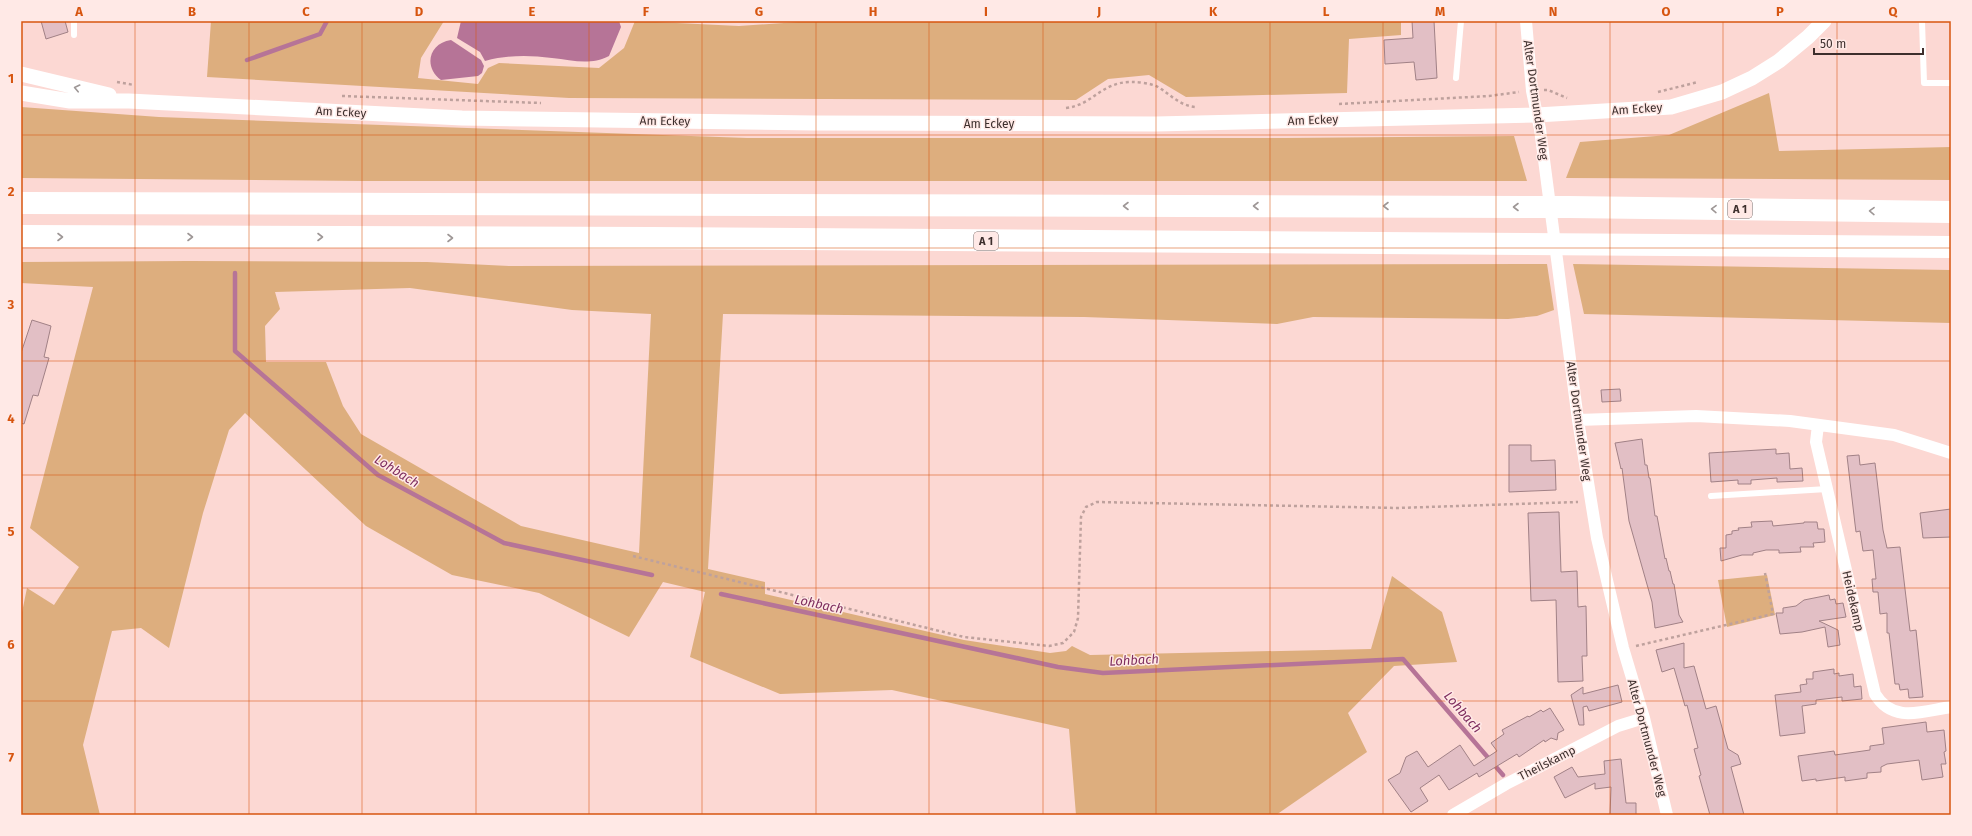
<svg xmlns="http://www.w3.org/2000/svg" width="1972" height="836" font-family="'Fira Sans',sans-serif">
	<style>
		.green { fill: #ddae7e; fill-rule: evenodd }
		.water { fill: #b67497 }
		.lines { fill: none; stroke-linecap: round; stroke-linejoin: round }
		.stream { stroke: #b67497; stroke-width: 4.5 }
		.building { fill: #e2bfc5; stroke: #a18186 }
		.path { stroke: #bea19d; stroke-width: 2.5; stroke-dasharray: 3 3; stroke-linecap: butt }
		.service { stroke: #fff; stroke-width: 6 }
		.minor { stroke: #fff; stroke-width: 12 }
		.tertiary { stroke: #fff; stroke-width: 15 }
		.motorway { stroke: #fff; stroke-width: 22 }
		.oneway { stroke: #9e9796 }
		.grid { fill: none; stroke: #d7550f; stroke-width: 1; stroke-opacity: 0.55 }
		.labels { text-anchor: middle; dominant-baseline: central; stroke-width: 3; stroke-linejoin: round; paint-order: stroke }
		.shield { fill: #ffe9e6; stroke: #776764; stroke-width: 1 }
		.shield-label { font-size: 11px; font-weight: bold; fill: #3d2f2d }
		.street-label { font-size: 12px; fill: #3d2f2d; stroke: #ffe9e6 }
		.water-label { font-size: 13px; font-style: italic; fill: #7f2e5e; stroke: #ffe9e6 }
		.neatline { fill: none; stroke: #d7550f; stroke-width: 1.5 }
		.grid-label { font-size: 13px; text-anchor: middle; font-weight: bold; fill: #d7550f }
	</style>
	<rect width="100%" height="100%" fill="#fcd8d3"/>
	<path class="green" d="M211,21H444L421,58L418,78L478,84L488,68L499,63L599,68L624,48L635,21L739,26L813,21H1401V35L1349,39L1347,93L1186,97L1149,75L1108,79L1076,100L569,98L207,77Z
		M1769,93L1779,151L1951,147V180L1566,178L1580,142L1669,135Z
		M21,107L159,117L747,138H1286L1514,136L1527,181H363L21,178Z
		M188,261L427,262L509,266L1547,264L1554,310L1537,316L1508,319L1313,317L1277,324L1084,317L723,314L708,569L765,582V594L964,640L1050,653L1066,651L1072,646L1090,655L1371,649L1392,576L1442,612L1457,662L1394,666L1348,713L1367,752L1276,815H1076L1069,729L892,690L780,694L690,657L705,592L663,582L629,637L539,593L452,575L366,526L245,413L229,430L203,513L169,648L141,628L112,631L83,745L100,815H21V617L27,588L54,605L79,567L30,528L93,287L21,283V262ZM410,288L572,310L651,314L639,553L521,526L361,434L343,406L326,362H266L265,326L280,309L275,292Z
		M1573,264L1951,270V323L1584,314Z
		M1767,575L1775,615L1727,627L1718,580Z"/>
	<path class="water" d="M461,21H619L621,27L609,56C589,66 573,60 552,58C528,55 508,55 485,61L480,52L457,38Z
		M451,40L481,60L484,66L482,73L478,76L441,80C423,67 429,43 451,40Z"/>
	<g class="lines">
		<path class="stream" d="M247,60L320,34L327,21
			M235,273V351L378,475L504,543L652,575
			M721,594L1058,667L1103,673L1403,659L1503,775"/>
	</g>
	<path class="building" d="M41,21H65L68,32L46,39Z
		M1412,21H1434L1437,78L1416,80L1414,62L1385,64L1384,40L1413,38Z
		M32,320L51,326L44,357L49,358L38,396L33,395L24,424L21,423V353Z
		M1620,389L1621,401L1602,402L1601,390Z
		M1642,439L1645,465H1647L1649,478H1650L1655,516H1657L1665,559L1666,558L1669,571H1670L1673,584H1674L1679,615L1683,622L1655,628L1652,602L1629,521L1622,468L1621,469L1615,443Z
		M1509,445H1531V461L1555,460L1556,490L1509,492Z
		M1776,449V454L1789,453L1790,469L1802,468L1803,481L1777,482V478L1751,480V484H1738V480L1711,482L1709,453Z
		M1859,455L1860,465L1875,463L1883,530L1887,548L1900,547L1910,631L1916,630L1923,697L1909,698L1908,689L1900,690L1899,684H1895L1889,633H1887V613L1880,614L1878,592H1873L1872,579H1876L1873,550L1863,551L1860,531L1856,532L1855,524L1847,456Z
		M1951,509V537L1923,538L1920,513Z
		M1559,512L1561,572L1577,571L1578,607L1586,606L1587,656H1582L1583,681L1558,682L1556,600L1531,601L1528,513Z
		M1772,521L1773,526L1804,523V522H1817L1818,529H1824L1825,542L1813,543L1814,547H1800L1801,552L1779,553V550H1766L1753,553V555H1742L1721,561L1720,548H1726V535L1732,534V531L1739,530L1738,528L1752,527L1751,522Z
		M1829,595L1830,600L1835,599L1836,604L1843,603L1846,617L1819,621L1838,630L1840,645L1828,647L1825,627L1802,632L1780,634L1776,613H1783V608L1796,606L1804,600Z
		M1684,643V668L1694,666L1706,709L1716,706L1728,749L1738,755L1741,764L1731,767L1744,815H1710L1699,776L1701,775L1694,749L1698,748L1687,705L1685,706L1674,668L1662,672L1656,650Z
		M1834,669V674L1839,673V676L1853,674L1854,687L1861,686L1862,699L1842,701V697L1816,700V704L1802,706L1805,733L1780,736L1775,695L1801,692L1800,685L1807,684L1806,679H1813V672Z
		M1618,685L1622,702L1589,711L1587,706L1583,707L1584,725H1579L1571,695L1583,687V694Z
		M1550,708L1564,730L1558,733L1557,740L1551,738L1545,742L1544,740L1519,757L1517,754L1479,777L1477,773L1449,790L1439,775L1420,788L1428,801L1411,812L1388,780L1400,773L1406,757L1417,751L1428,767L1460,745L1474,766L1497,751L1491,743L1504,734L1502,730L1528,716L1529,717L1541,710L1543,712Z
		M1926,722L1927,732L1944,730L1946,751L1944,752L1946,764H1941L1943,777L1922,780L1919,760L1887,764L1881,767V772L1867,773V778L1845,781V777L1816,781V779L1802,781L1798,756L1834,751L1835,755L1870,750V746L1884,744L1882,728Z
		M1621,759L1626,803H1636V815H1610L1611,787L1595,789V783L1565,798L1554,777L1572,767L1578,777L1605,774L1604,761Z"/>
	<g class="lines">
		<path class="path" d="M117,82L134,85
			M1544,90H1548L1567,98
			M1658,92L1698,82
			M342,96L541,103
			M1339,104L1489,96L1519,92
			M1066,108C1093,105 1101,82 1131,82C1139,82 1150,83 1158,87C1171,95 1180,106 1196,107
			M633,556L964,637L1049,646L1063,643L1074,632L1078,618L1081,517L1086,507L1097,502L1398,508L1578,502
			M1636,646L1773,614L1765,573"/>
		<path class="service" d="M1922,21L1924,83H1951
			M74,35V21
			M1456,78L1461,21
			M1711,496L1827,489"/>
		<path class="minor" d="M1526,21L1532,91L1540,129L1578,420L1597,538L1623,648L1644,718L1667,815
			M1578,420L1696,416L1790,421L1894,435L1951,453
			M1818,425L1816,442L1875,694C1893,724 1923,711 1951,707
			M1453,815L1506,784L1618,726L1644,718"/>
		<path class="tertiary" d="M21,74L109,95
			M21,93L70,101H129L462,118L814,123L1156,124L1537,115L1671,107L1722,92L1752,78L1779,61L1808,37L1824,21"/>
		<path class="motorway" d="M21,203L1569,207L1951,212
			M21,236L651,238L1951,247"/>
	</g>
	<defs><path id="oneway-chevron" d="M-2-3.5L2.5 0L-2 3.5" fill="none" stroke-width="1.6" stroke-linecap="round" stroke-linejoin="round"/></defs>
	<g class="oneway">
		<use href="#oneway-chevron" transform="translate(77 88) rotate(-167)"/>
		<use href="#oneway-chevron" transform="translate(1126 206) rotate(-180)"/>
		<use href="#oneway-chevron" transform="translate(1256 206) rotate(-180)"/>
		<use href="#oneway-chevron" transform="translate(1386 206) rotate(-180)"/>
		<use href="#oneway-chevron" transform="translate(1516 207) rotate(-180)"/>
		<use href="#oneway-chevron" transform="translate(1714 209) rotate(-179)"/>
		<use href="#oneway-chevron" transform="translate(1872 211) rotate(-179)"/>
		<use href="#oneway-chevron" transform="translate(60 237)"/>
		<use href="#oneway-chevron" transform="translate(190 237)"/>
		<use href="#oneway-chevron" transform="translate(320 237)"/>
		<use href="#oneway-chevron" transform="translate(450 238)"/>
	</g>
	<path class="grid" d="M135,21V815M249,21V815M362,21V815M476,21V815M589,21V815M702,21V815M816,21V815M929,21V815M1043,21V815M1156,21V815M1270,21V815M1383,21V815M1496,21V815M1610,21V815M1723,21V815M1837,21V815M21,135H1951M21,248H1951M21,361H1951M21,475H1951M21,588H1951M21,701H1951"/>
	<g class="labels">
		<g class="shield">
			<rect x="1728" y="200" width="24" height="18" rx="3"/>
			<rect x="974" y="232" width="24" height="18" rx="3"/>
		</g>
		<g class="shield-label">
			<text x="1740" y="209">A 1</text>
			<text x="986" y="241">A 1</text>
		</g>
		<g class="street-label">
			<text transform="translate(1536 100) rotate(82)">Alter Dortmunder Weg</text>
			<text transform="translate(1637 109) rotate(-4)">Am Eckey</text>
			<text transform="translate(341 112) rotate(3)">Am Eckey</text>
			<text transform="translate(1313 120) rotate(-2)">Am Eckey</text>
			<text transform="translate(665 121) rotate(1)">Am Eckey</text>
			<text x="989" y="124">Am Eckey</text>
			<text transform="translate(1579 421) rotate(82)">Alter Dortmunder Weg</text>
			<text transform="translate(1853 601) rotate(77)">Heidekamp</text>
			<text transform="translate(1647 738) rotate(75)">Alter Dortmunder Weg</text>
			<text transform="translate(1547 763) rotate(-27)">Theilskamp</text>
		</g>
		<g class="water-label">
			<text transform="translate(397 471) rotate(32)">Lohbach</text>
			<text transform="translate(819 604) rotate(12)">Lohbach</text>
			<text transform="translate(1134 660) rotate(-3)">Lohbach</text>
			<text transform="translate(1463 712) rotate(49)">Lohbach</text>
		</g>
	</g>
	<rect width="1972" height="836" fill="none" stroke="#ffe9e6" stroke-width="44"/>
	<path d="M1814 48v6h109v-6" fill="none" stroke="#3d2f2d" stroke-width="2"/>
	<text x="1820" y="48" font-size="12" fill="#3d2f2d" stroke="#ffe9e6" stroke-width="3" paint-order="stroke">50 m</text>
	<rect x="22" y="22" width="1928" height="792" class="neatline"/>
	<g class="grid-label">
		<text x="79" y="16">A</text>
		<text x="192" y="16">B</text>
		<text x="306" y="16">C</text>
		<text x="419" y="16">D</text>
		<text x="532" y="16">E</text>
		<text x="646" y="16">F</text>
		<text x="759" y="16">G</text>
		<text x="873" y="16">H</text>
		<text x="986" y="16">I</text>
		<text x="1099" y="16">J</text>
		<text x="1213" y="16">K</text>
		<text x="1326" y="16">L</text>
		<text x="1440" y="16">M</text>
		<text x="1553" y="16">N</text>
		<text x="1666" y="16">O</text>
		<text x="1780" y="16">P</text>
		<text x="1893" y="16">Q</text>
		<text x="11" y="83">1</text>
		<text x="11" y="196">2</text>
		<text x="11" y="309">3</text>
		<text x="11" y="423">4</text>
		<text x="11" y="536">5</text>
		<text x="11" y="649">6</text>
		<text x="11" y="762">7</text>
	</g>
</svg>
